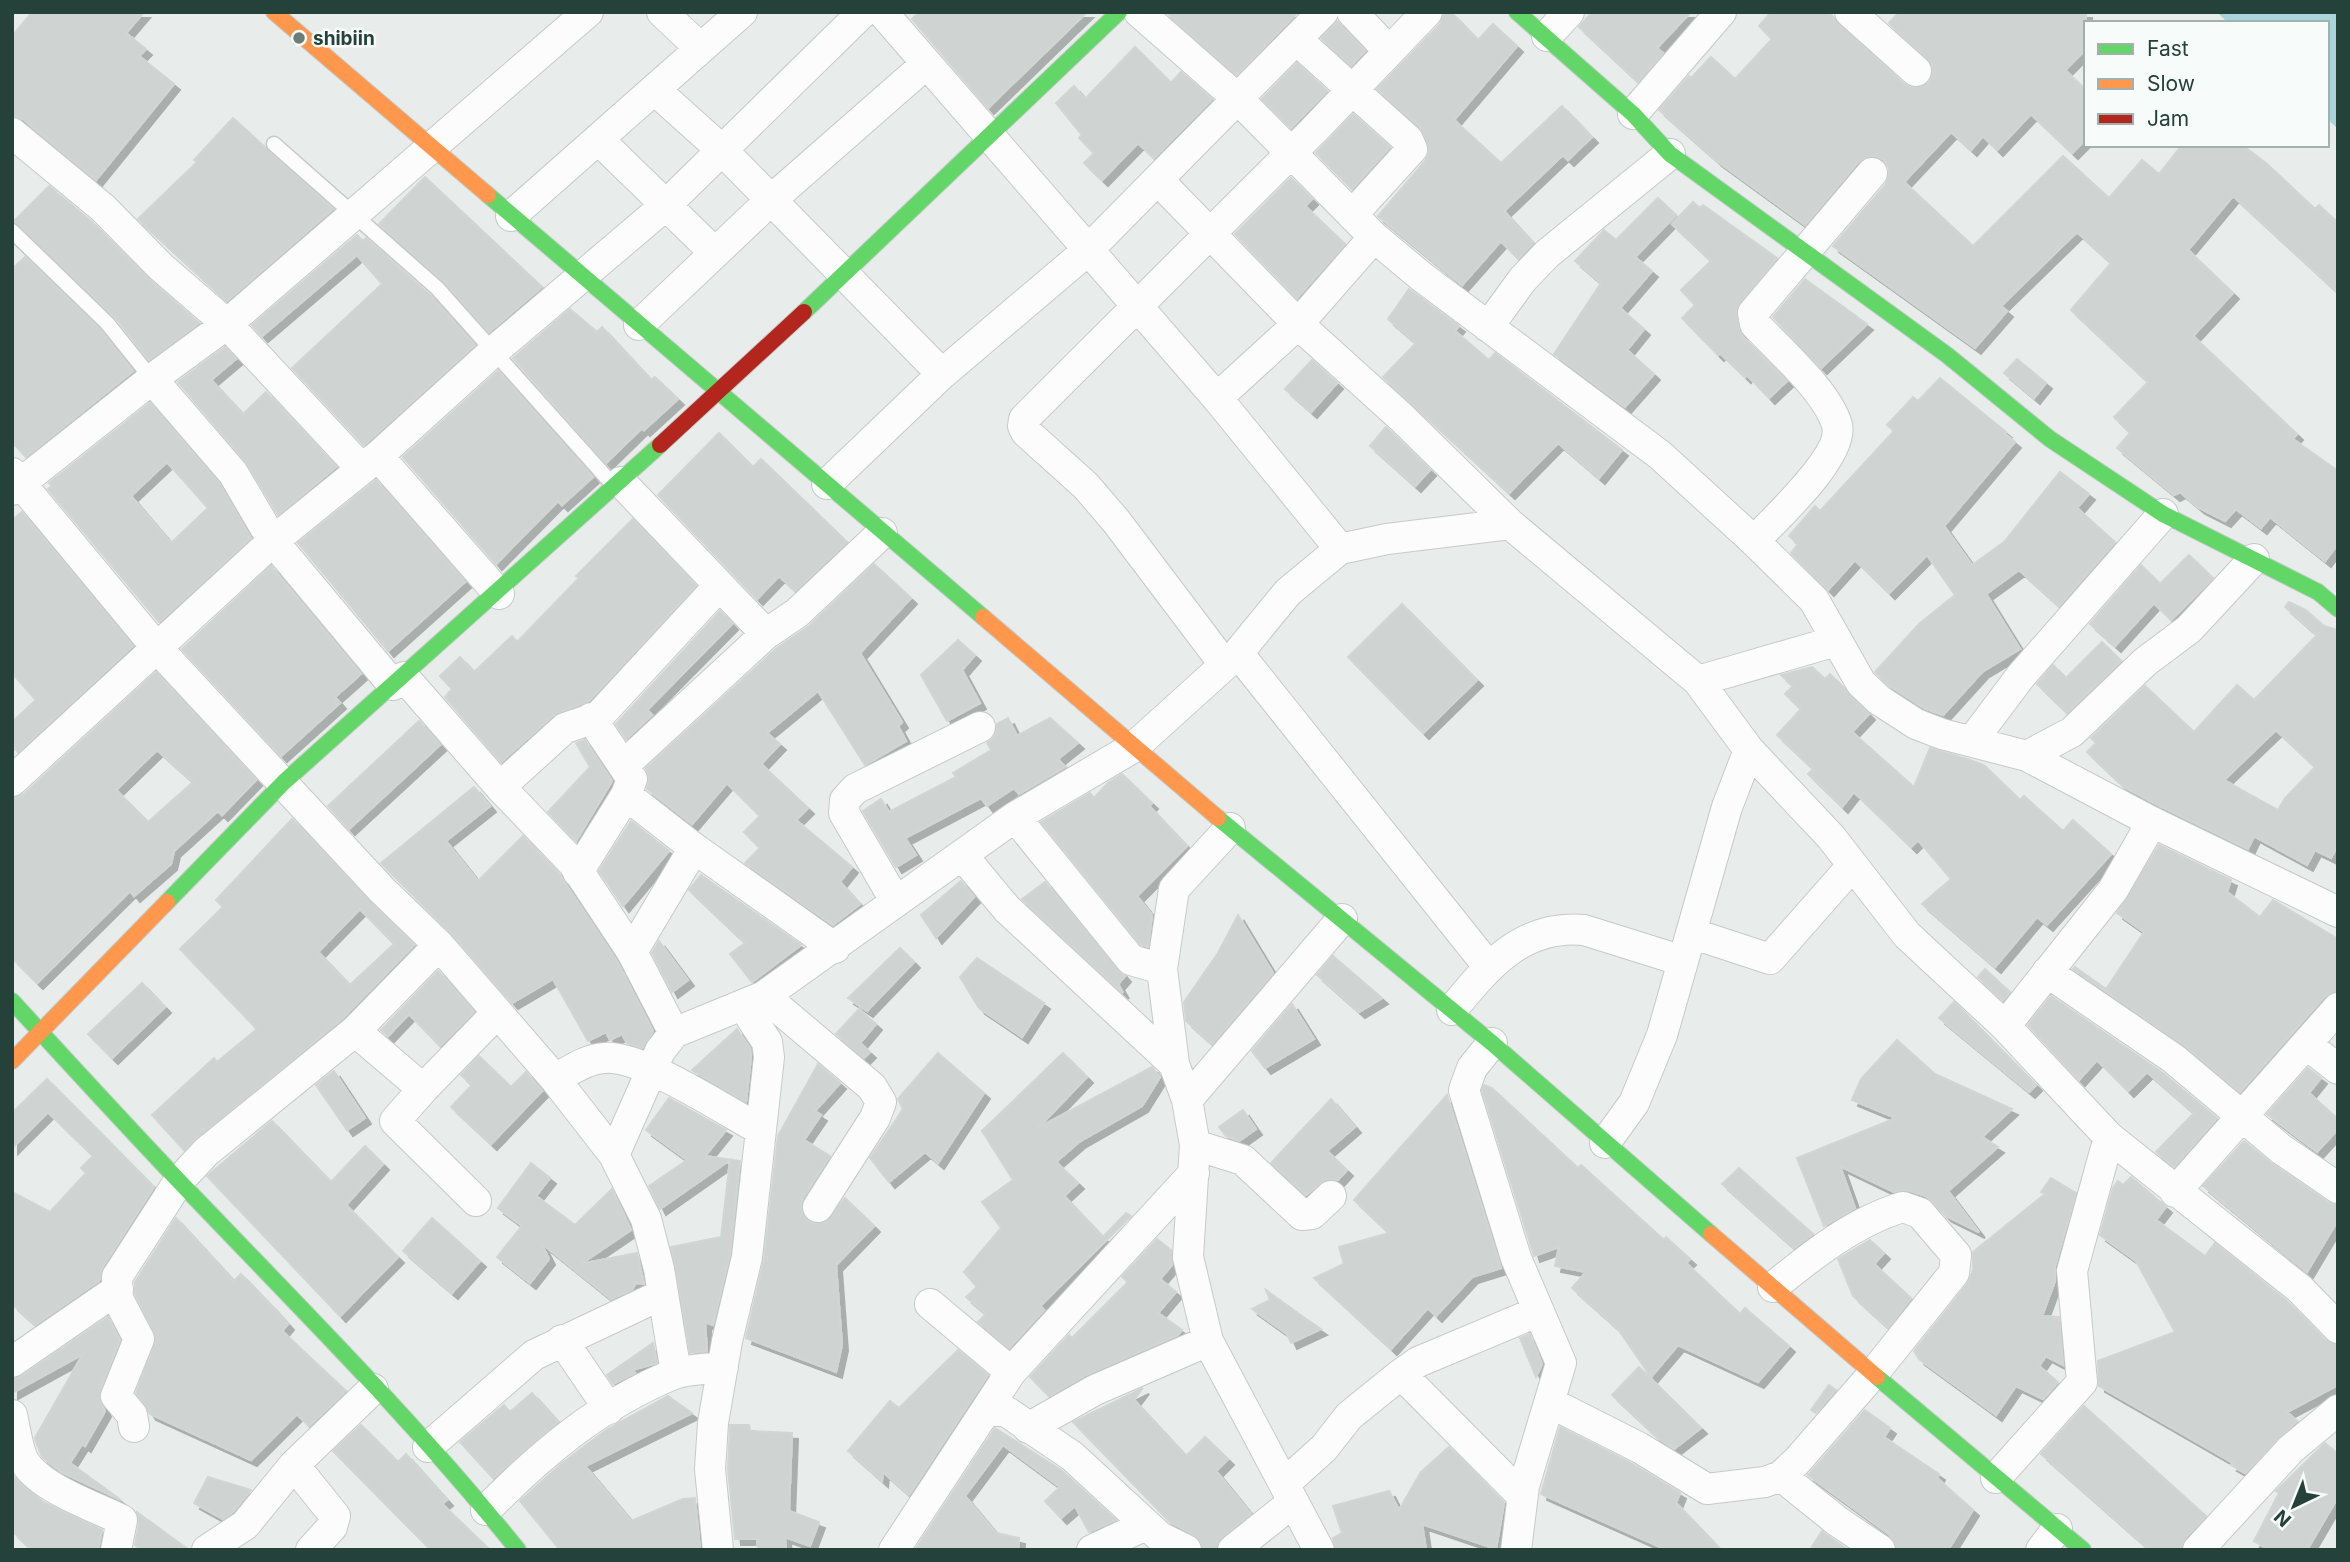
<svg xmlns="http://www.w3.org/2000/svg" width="2350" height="1562" font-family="Inter,sans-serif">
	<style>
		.water { fill: #a9d4db }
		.building { fill: #cfd4d2; stroke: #d1d6d4; stroke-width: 2; fill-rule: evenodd; filter: url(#shadow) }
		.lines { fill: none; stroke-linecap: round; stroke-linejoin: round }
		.lane-casing { stroke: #c5cac8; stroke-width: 17 }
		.street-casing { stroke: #c5cac8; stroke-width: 32 }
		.fast-casing { stroke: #c3cbc8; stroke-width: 18 }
		.slow-casing { stroke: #c3cbc8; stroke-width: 18 }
		.jam-casing { stroke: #c3cbc8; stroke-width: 18 }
		.lane { stroke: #fcfcfc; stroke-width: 14 }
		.street { stroke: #fcfcfc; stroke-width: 30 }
		.fast { stroke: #63d668; stroke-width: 16 }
		.slow { stroke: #ff974d; stroke-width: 16 }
		.jam { stroke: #b3261e; stroke-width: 16 }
		.poi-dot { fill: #697e78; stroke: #f7fbf9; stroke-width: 2.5 }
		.labels { text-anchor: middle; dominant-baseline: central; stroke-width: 5; stroke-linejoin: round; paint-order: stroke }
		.poi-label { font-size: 19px; font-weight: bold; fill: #24423a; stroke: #f7fbf9; text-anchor: start }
	</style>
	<defs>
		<filter id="shadow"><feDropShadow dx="6" dy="6" stdDeviation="0" flood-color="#0004"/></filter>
	</defs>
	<rect width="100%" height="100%" fill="#e8edeb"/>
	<path class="water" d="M2217,12H2338V129L2327,119V23H2228Z"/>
	<path class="building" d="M32,12H144L126,33L146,49L139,56L174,84L96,180L23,119L12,116V36Z
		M919,12H1087L988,108L912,19Z
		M1166,12H1298L1237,75Z
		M1444,12H1451L1478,40L1493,24L1517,46L1454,120L1501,163L1562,106L1592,137L1568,160L1563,155L1504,211L1533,243L1518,259L1501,241L1462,285L1378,216L1425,161L1429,151L1420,127L1377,89L1440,24Z
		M1592,12H1691L1657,48L1663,53L1638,82L1579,27Z
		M1771,12H1828L1904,84L1913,88L1929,83L1933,66L1889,23L1899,12H2086V49L2065,70L2086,90V139L2072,153L2031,114L1997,150L1983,136L1971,150L1951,132L1904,182L1973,246L2063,156L2109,198L2142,160L2159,174L2182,145H2242L2266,163L2315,209L2319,205L2338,223V293L2233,196L2188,250L2233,293L2193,336L2297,434L2293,439L2338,471V544L2325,561L2270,517L2261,528L2236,509L2225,521L2199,508L2180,492L2174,495L2117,448L2130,433L2114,417L2148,382L2071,310L2111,263L2077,232L2001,306L2007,311L1975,348L1833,246L1886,184L1889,168L1883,159L1874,156L1859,161L1805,225L1717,161L1659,110L1689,76L1691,78L1711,57L1735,79L1772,39L1759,26Z
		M1337,21L1365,51L1351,66L1321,38Z
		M1135,47L1171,83L1181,72L1212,99L1154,158L1138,143L1102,180L1084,163L1094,153L1079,138L1082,135L1056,103L1074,86L1085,99Z
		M1297,63L1327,91L1291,128L1262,99Z
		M1353,114L1390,147L1352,189L1316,153Z
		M233,118L333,209L227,301L138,219L197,162L194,160Z
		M425,177L542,287L489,332L443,281L379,224Z
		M1291,178L1312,199L1305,206L1345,244L1297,298L1235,234Z
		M49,186L91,221L149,279L199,323L149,360L114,316L13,222Z
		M1658,198L1676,215L1635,257L1652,271L1620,308L1644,329L1627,350L1654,374L1625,407L1554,354L1601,283L1575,261L1604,230L1616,240Z
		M1693,202L1700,208L1703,205L1777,258L1736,309L1742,336L1787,381L1769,398L1747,375L1745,377L1720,353L1718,355L1682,318L1695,305L1681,290L1711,261L1672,224Z
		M357,235L363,241L366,238L430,295L475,345L364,445L292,368L382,284L357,255L262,336L252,325Z
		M25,257L100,329L133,371L26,457L12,442V269Z
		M1805,279L1867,324L1821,368L1773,317Z
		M1409,289L1459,326L1455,331L1489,360L1495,353L1622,450L1599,478L1558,443L1509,493L1383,377L1416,343L1388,319Z
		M570,309L597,332L602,327L651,380L655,377L678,399L644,430L642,428L606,463L513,358Z
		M225,347L236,359L211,380L243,414L266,392L336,467L278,515L246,462L178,382Z
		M2017,359L2046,383L2034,398L2004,373Z
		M1312,360L1337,383L1311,412L1285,389Z
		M498,371L593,477L562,505L558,501L496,564L403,457Z
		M1940,378L2006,432L2005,434L2015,442L1944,526L1972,565L2004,542L2060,472L2089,494L2077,508L2115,542L2059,606L2019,570L1986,594L2020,649L1982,672L1943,715L1924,708L1890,686L1875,672L1920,623L1955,595L1927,555L1889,593L1855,560L1828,590L1791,553L1798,544L1789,536L1815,506L1820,511L1894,431L1887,425L1913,397L1918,401Z
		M150,403L219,483L251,538L159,622L48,489L52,486L49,483ZM167,462L208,508L171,543L131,496Z
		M1386,427L1430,470L1415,486L1370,446Z
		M719,433L753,467L761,459L847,542L795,591L779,576L757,599L658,495Z
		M376,480L465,582L388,651L298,543Z
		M22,512L133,646L18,752L12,746V722L36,700L12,673V520Z
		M633,519L696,586L589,701L554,715L501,762L445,697L452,689L440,676L460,657L474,672L512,636L517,642L579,578L576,576Z
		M2189,555L2213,578L2171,620L2154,603L2115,646L2090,624L2141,565L2160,584Z
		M874,564L911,598L860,653L902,722L898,726L906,741L865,765L818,691L767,733L780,744L761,764L808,808L796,820L852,867L840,882L860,904L833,925L745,863L760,848L744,832L760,816L727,783L692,824L647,789L649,778L646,768L777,648L809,626Z
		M271,566L361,674L335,697L340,703L281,756L182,649Z
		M2289,602L2306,610L2324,626L2338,630V845L2331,858L2315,850L2307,865L2254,836L2248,849L2160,806L2124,787L2087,752L2096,743L2091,738L2145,686L2194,732L2237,685L2254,700L2317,635L2285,607ZM2276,730L2315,767L2285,798L2278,810L2224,780Z
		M1402,604L1477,680L1423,733L1348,657Z
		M720,611L732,624L647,710L652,715L626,739L616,724Z
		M958,640L975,655L962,670L980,703L947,721L921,675Z
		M2102,642L2121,661L2067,713L2037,684L2053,665L2066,678Z
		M1812,667L1825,679L1830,674L1869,714L1852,732L1914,787L1930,748L1967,759L1984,765L2020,800L2024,796L2063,831L2073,820L2111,854L2047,925L2037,917L1995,967L1922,904L1951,879L1918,840L1911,847L1854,792L1842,807L1808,774L1813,769L1777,735L1801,709L1785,694L1793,686L1781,675Z
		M156,672L256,780L222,815L218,811L174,851L171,864L134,896L130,891L37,983L12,958V798L24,794ZM157,750L193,782L148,822L116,790Z
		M1008,718L1017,736L1050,718L1078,743L1058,759L1065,767L1019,794L1014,788L987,806L981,798L905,838L916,855L896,867L863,811L881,799L889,812L956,777L953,773L991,750L987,743L995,736L997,724Z
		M419,721L440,745L349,829L328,806Z
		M585,740L612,781L576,841L548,812L590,767L576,743Z
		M1122,774L1152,803L1149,806L1187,846L1137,896L1152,915L1148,947L1141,945L1041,822L1090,793L1094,798L1108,783Z
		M474,787L490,806L446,841L478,881L523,836L559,874L617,961L653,1031L642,1048L627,1043L622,1034L610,1040L606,1032L588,1041L553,979L512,1003L452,934L381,863Z
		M292,819L414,945L343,1018L184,1150L152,1115L214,1058L217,1062L257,1029L180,949L223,907L216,900ZM360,909L394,944L350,985L318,952Z
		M631,821L669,851L623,906L599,871Z
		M2159,845L2231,880L2227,892L2260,917L2273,900L2338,939V991L2325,996L2240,1092L2184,1045L2073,969L2075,967L2106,989L2144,932L2117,913Z
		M701,875L801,945L752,982L730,954L745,943L689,890Z
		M961,881L974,897L936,938L921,915Z
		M1045,882L1125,976L1118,984L1123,993L1022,899Z
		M1238,915L1273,973L1212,1044L1186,1021L1184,1002L1218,953Z
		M659,941L688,980L672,992L652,953Z
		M900,948L914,962L867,1011L848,998Z
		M1333,956L1382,998L1359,1012L1317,975Z
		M977,958L1044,1003L1022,1037L979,1008L960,977Z
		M1985,969L2010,992L2003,1000L1978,977Z
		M438,971L474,1012L440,1046L409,1014L388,1036L381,1030Z
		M142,983L165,1007L112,1058L88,1034Z
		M2051,996L2163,1073L2217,1118L2174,1167L2156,1152L2194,1113L2147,1072L2128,1091L2097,1060L2079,1080L2028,1025Z
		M1954,1002L2036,1085L2029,1092L1939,1018Z
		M1292,1004L1314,1039L1265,1068L1252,1051Z
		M859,1009L876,1024L860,1043L870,1052L864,1058L836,1034Z
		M737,1029L750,1048L751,1057L746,1102L692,1070Z
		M1897,1040L1935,1074L2012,1109L1982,1137L1998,1147L1948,1191L1979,1232L1946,1216L1926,1196L1908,1190L1894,1192L1840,1166L1855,1208L1824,1226L1797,1158L1896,1118L1852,1100L1861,1079Z
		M938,1053L984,1093L938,1163L925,1152L889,1182L870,1158L903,1109L898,1099Z
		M1063,1053L1087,1077L1038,1128L1152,1067L1160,1077L1142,1106L1079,1142L1056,1162L1078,1183L1064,1196L1103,1237L1126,1213L1131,1216L1040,1306L1044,1310L1009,1348L978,1322L986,1314L966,1297L977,1287L964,1272L1001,1228L982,1202L1013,1180L982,1131Z
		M479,1056L511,1087L526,1072L542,1091L491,1144L451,1107L472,1085L461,1075Z
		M818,1064L840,1083L815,1111L821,1115L804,1140L830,1156L803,1198L802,1214L809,1222L825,1223L845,1198L874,1226L836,1265L842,1345L836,1372L746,1338L764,1259L778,1136Z
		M2308,1068L2321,1078L2309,1093L2338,1119V1129L2317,1152L2267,1114Z
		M334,1071L365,1118L347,1130L316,1085Z
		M47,1079L154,1187L102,1268L100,1280L35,1325L12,1304V1192L50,1212L86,1173L81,1168L93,1156L48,1112L12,1148V1113Z
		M1484,1085L1492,1088L1578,1168L1581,1165L1664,1240L1666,1237L1690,1259L1686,1263L1740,1314L1745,1308L1789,1346L1758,1382L1678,1345L1651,1377L1618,1329L1572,1288L1586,1272L1555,1266L1559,1247L1534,1256L1482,1090Z
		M1447,1095L1501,1268L1472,1277L1436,1316L1428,1308L1391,1349L1314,1278L1344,1264L1339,1247L1389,1233L1354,1200Z
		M669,1098L726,1130L705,1156L740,1161L730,1254L713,1325L705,1322L707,1351L690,1353L671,1247L721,1237L730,1160L660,1209L649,1186L687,1160L646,1130Z
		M1331,1099L1355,1127L1327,1151L1347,1170L1338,1180L1326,1179L1306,1195L1271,1163Z
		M1243,1110L1256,1129L1239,1141L1226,1136L1219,1127Z
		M272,1121L331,1182L365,1146L383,1164L346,1205L398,1257L340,1316L207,1176Z
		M2244,1141L2271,1163L2328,1202L2338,1205V1220L2307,1272L2203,1186Z
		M531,1163L550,1178L536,1196L575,1225L612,1189L631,1230L581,1264L637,1253L644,1284L636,1283L632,1290L611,1299L541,1243L549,1259L530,1283L497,1257L522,1226L498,1208Z
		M1739,1168L1813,1234L1794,1248L1722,1184Z
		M2131,1177L2166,1207L2156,1220L2205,1256L2215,1243L2288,1302L2325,1340L2338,1346V1385L2287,1412L2297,1421L2245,1473L2231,1465L2233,1463L2099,1386L2098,1361L2175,1332L2136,1261L2100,1235L2113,1188L2118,1181L2123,1185Z
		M2051,1178L2076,1193L2055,1266V1281L2042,1316L2059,1317L2063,1365L2046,1356L2039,1366L2058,1382L2043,1399L2016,1386L1996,1415L1919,1359L1914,1351L1968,1283L1973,1270V1252L2045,1194L2041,1192Z
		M176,1218L234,1281L241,1274L271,1305L288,1324L282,1331L346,1391L309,1426L297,1414L251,1460L150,1414L136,1393L156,1339L135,1294V1282Z
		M432,1218L480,1261L452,1293L403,1251Z
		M1157,1239L1171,1250L1172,1265L1160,1279L1176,1292L1158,1313L1182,1330L1178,1335L1088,1374L1049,1396L1030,1377L1069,1335L1072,1338L1128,1282L1122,1277Z
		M1870,1240L1884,1253L1874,1264L1911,1298L1888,1328L1853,1296L1838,1259Z
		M1266,1290L1302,1316L1321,1329L1291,1343L1287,1334L1252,1309L1270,1300Z
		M108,1317L120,1340L100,1390L99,1399L105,1411L85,1446L82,1444L70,1463L121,1500L61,1472L42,1457L36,1442L35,1438L83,1354L12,1393V1379L22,1376Z
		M1530,1334L1542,1364L1536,1377L1520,1338Z
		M653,1343L657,1363L632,1370L635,1373L613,1384L607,1375Z
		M958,1350L988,1375L909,1495L883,1472L882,1481L848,1451L890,1401L899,1408Z
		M1639,1367L1701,1428L1674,1449L1658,1438L1612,1395Z
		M1829,1385L1836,1390L1816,1413L1811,1410Z
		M1143,1388L1134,1400L1186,1456L1205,1437L1228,1459L1216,1471L1251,1514L1222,1537L1216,1550H1203L1194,1535L1170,1522L1073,1422Z
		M532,1393L558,1422L493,1478L460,1442L504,1405L510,1412Z
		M668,1396L692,1413L585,1466L631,1521L683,1499L695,1498L700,1550H560L520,1501L561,1464L606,1430Z
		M2084,1406L2206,1516L2185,1538L2181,1550H2150L2041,1454Z
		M1865,1410L1890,1428L1884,1437L1939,1474L1937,1478L1973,1510L1948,1550H1897L1890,1535L1808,1475Z
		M361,1425L398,1462L406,1454L447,1500L442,1504L490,1550H431L333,1451Z
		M730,1425H749L750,1431L792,1433L789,1511L819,1522L810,1546L785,1537L786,1550H758L757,1539H735L728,1469Z
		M1560,1427L1631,1463L1680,1493L1676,1503L1721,1550H1667L1541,1494Z
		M995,1428L1061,1470L1116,1520L1089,1532L1075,1506L1061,1518L1045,1501L1060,1487L1003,1445L965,1496L996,1533L1019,1538L1018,1550H915Z
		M2325,1443L2338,1454V1497L2307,1550H2270L2254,1541L2279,1493L2276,1491Z
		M1449,1447L1504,1503L1496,1549L1422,1524L1426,1550H1336L1333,1538L1342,1533L1333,1506L1389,1491L1399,1510L1421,1472Z
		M13,1476L43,1502L102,1530L98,1550H32L12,1531Z
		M208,1477L251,1490L233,1512L223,1519L194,1503Z
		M137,1512L189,1550H141L135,1545L139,1523Z
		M1822,1531L1827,1535L1848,1550H1810Z"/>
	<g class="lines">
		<g class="lane-casing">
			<path id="lane" d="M274,144L437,288L614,486
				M12,231L107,323L152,379"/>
		</g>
		<g class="street-casing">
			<path id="street" d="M662,12L700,48
				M882,12L1217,398L1340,549
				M1139,12L1238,99L1374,237L1422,277L1660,455L1754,541L1814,600L1861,683L1879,700L1916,724L1942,734L2027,756L2152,822L2338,912
				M1352,12L1389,51
				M1850,12L1916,71
				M1547,36L1569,12
				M1297,40L1408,140L1412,149L1352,215
				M655,90L724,152L942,374
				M1633,114L1721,12
				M12,133L103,208L161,267L227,324L362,469
				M599,140L714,252
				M1158,180L1298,324L1401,417L1510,524L1698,681L1749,750L1831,837L1907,935L2005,1026L2109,1137L2300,1289L2338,1328
				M511,216L742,12
				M639,325L771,200L925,65
				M1488,327L1523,279L1547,254L1670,154
				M152,379L233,473L273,541L393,685
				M1217,398L1298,324L1374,237
				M378,456L499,594
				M12,473L157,648L382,890L439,945L555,1079L614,1155L646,1219L659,1269L676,1373
				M621,482L766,634
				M827,484L942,374L1087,251L1323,12
				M12,490L152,379L227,324L588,12
				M1754,541C1774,520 1845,455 1837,425C1827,391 1779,350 1755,324L1753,313L1872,173
				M1238,653L1488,966
				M1224,664L1116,521L1086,486L1026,432L1023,426L1024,419L1313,131L1427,12
				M404,677L500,787L573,863L632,952L674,1033
				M1698,681L1836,641
				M1972,741L2020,677L2163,514
				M2027,756L2072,732L2145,662L2189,629L2254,559
				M625,764L766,634L797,613L882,533
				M12,781L273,541L378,456L494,351L666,205L863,12
				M500,787L565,728L598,717L719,586
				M626,795L694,848L835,948
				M1015,817L1131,960L1162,969
				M1230,828L1174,889L1162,969L1174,1064L1187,1100L1195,1145L1188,1257L1208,1341L1319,1550
				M962,855L1007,909L1174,1064
				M578,872L626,795L632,779L591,718
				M896,902L844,813L845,800L855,789L980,727
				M1691,933L1770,959L1852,866
				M632,952L694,848
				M2047,972L2174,1059L2281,1149L2338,1188
				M764,996L872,1087L881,1102L875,1118L818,1207
				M1452,1010C1487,967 1522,924 1584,930L1683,961
				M2005,1026L2113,890L2152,822
				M355,1031L423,1089L497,1013
				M1492,1043L1472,1068L1464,1090L1516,1258L1561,1363L1524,1486L1516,1550
				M2306,1044L2338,1069
				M555,1079C570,1071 586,1059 604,1058C640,1054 724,1110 759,1129
				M423,1089L395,1121L476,1201
				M1187,1100L1342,919
				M1605,1143L1634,1103L1662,1035L1727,807L1749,750
				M1195,1145L1243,1160L1302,1215L1312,1214L1331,1196
				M614,1155L660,1051L674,1033L764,996L1015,817L1134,747L1238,653L1288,592L1340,549L1387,539L1510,524
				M2175,1192L2338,1008
				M930,1304L1011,1372
				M562,1340L609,1409
				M12,1362L118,1289
				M1401,1374L1418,1362L1537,1312
				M1551,1403L1640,1448L1707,1489L1765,1482L1781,1476L1797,1461L1873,1374L1954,1273L1956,1255L1920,1213L1903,1207C1855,1221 1811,1256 1773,1287
				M989,1409L1007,1412L1072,1456L1160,1537L1186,1550
				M12,1415C15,1428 17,1444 22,1457C35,1487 94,1506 122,1520L116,1550
				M134,1427L132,1415L116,1396L139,1339L118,1299L117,1277L179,1181L206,1152L355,1031L439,945
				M1028,1428L1095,1390L1208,1341
				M428,1447L534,1355L663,1294
				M294,1465L335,1516L332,1527L311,1550
				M1781,1476L1837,1521L1880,1550
				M1996,1478L2082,1382L2072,1271L2109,1137
				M1284,1484L1324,1448L1349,1416L1401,1374L1522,1496
				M486,1510C541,1454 600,1404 674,1374C688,1369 708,1369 723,1367
				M207,1550L245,1525L294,1465L373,1389
				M718,1550L710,1469L713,1423L727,1341L747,1257L769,1057L767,1042L744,1007
				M894,1550L1011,1372L1194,1173
				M1092,1550L1146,1525
				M1233,1550L1292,1503
				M2041,1550L2057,1529
				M2198,1550L2291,1449L2338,1410"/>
		</g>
		<g class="fast-casing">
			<path id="fast" d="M1517,12L1633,114L1670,154L1947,355L2050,439L2163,514L2318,592L2338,609
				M488,195L983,617
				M804,312L1119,12
				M1218,818L1492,1043L1711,1234
				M167,902L284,782L660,445
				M12,1001C67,1061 122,1121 178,1180C293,1301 413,1419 518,1550
				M1877,1377L2083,1550"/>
		</g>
		<g class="slow-casing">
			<path id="slow" d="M274,12L488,195
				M983,617L1218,818
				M12,1061L167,902
				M1711,1234L1877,1377"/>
		</g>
		<g class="jam-casing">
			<path id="jam" d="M660,445L804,312"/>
		</g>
		<use href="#lane" class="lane"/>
		<use href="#street" class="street"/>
		<use href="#fast" class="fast"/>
		<use href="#slow" class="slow"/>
		<use href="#jam" class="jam"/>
	</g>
	<circle class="poi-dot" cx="299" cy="38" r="7"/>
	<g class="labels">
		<g class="poi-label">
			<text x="313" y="38">shibiin</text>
		</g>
	</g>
	<rect width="2350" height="1562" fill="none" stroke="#24423a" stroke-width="28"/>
	<rect x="2084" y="21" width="245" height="126" fill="#f7fbf9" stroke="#a3b1ad" stroke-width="2"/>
	<rect x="2098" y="44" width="35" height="10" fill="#63d668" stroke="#a3b1ad" stroke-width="2"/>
	<text x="2147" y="56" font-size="21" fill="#24423a">Fast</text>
	<rect x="2098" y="79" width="35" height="10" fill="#ff974d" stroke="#a3b1ad" stroke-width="2"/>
	<text x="2147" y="91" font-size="21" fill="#24423a">Slow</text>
	<rect x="2098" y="114" width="35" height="10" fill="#b3261e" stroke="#a3b1ad" stroke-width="2"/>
	<text x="2147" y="126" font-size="21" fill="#24423a">Jam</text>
	<g transform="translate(2294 1506) rotate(223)" stroke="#f7fbf9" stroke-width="5" paint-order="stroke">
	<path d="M0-5L12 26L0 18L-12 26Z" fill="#24423a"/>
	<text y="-10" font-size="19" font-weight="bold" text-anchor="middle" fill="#24423a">N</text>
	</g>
</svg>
